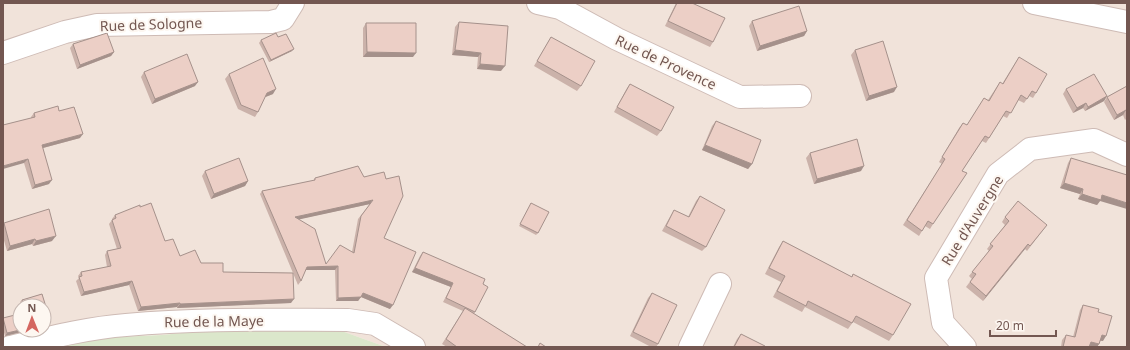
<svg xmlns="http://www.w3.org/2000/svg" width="1130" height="350" font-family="'Noto Sans',sans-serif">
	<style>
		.residential { fill: #f1e3da; fill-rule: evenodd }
		.green { fill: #dbe7cb }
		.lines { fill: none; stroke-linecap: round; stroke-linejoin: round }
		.minor-casing { stroke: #cebbb5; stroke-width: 24 }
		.tertiary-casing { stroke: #cebbb5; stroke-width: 24 }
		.minor { stroke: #fff; stroke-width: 22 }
		.tertiary { stroke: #fff; stroke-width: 22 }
		.wall { fill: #cbb2aa; fill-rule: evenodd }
		.shaded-wall { fill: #a5918b }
		.building { fill: #eccfc6; stroke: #a5918b; fill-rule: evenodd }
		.labels { text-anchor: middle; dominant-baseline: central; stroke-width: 4; stroke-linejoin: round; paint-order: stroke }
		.street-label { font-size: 14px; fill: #735751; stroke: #fdf7f1 }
	</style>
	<rect width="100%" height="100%" fill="#faf2eb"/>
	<path class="residential" d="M3,3H1127V347H386L325,325L95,338L3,347ZM20,306H44V330H20Z"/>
	<path class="green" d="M325,325L386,347H44L95,338L162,335L242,327Z"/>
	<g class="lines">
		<g class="minor-casing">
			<path id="minor" d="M538,3L560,8L617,39L740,97L800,96
				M3,53L65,32L97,25L271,22L283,19L293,3
				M10,347C48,338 87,328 126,325C200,318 274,320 348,320L375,324L414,347
				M690,347L720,284
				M965,347L943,323L936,278L998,174L1030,149L1094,140L1127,155"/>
		</g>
		<g class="tertiary-casing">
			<path id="tertiary" d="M1034,3L1127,22"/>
		</g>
		<use href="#minor" class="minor"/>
		<use href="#tertiary" class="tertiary"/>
	</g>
	<path class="wall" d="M676,3H692L713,42L710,47L665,26Z
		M752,21L807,31L804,36L757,51L749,26Z
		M459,22L501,71L477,69L478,57L452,55L455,27Z
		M366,23L413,57H363V28Z
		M278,37L292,51L269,62L259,43L261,40Z
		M551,37L581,86L577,91L534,66Z
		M73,44L114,52L111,56L77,69L70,48Z
		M855,50L894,92L866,101L851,55Z
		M1019,57L1036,93L1033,98L1029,96L1024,103L1018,100L1007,118L1003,116L986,143L982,141L962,171L933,224L930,229L925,226L919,236L903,225L942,164L939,162L959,128L963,123L967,125L984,98L988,100L1000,82L1002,84Z
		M144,72L195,86L152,104L141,77Z
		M229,74L273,94L265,97L258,112L255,117L238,109L225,79Z
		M630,84L661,131L657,136L614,112L627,88Z
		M1127,86V118L1125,120L1123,115L1114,120L1104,102L1107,97Z
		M1066,89L1107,96L1104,101L1085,111L1083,108L1073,113L1063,94Z
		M59,111L80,138L43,148L49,184L32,189L24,163L31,117L34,113Z
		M716,121L752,164L748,169L702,150L712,126Z
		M810,153L861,171L814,184L806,158Z
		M1071,158L1100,201L1097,205L1078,199L1080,194L1060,188L1068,163Z
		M358,166L384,238L390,309L361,297L358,301H336L335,270H305L301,281L298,285L293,273L291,303L177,308V307L138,311L129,285L81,296L76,281L79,278L78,276L81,272L107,267L105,255L107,251L117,249L109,224L112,220V219L115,215L140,207L165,241L180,256L201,263L223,272L293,273L260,194L262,191L313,181L315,178ZM370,204L358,219L352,252L326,264L299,219Z
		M205,171L248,181L245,186L211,199L202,176Z
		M700,196L706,247L702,251L662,231L671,215L674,210L688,217L696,201Z
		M531,203L538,233L536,235L519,226Z
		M1005,217L1047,225L1027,251L1025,249L983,301L966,287L972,279L969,276L989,251L987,249L1005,225L1002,222Z
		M4,223L52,241L33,246L32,244L7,251L3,237V224Z
		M783,241L852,277L853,274L893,335L889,341L853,322L848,329L805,307L802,312L773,297L781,282L765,274L779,247Z
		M423,252L483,284L475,312L474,314L527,347H447L442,344L463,311L443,302L451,287L412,272L420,256Z
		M652,293L658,344L656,347H651L630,336L648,298Z
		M42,294L50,320L48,323L44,324V306H21L20,302L22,300Z
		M1083,305L1098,312L1103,341H1100L1099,344L1097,347H1061L1062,340L1066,335L1073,337L1080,310Z
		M3,318L21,332L5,336L3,329Z
		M741,334L765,347H733L737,339Z"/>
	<path class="shaded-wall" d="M807,31L804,36L757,51L760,46Z
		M294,49L292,51L269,62L271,60Z
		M455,50L481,53L478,57L452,55Z
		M114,52L111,56L77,69L80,65Z
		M367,52L416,53L413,57H363Z
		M480,64L505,66L501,71L477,69Z
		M198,82L195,86L152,104L155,99Z
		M897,87L894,92L866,101L869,96Z
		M276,89L273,94L263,98L267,93Z
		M1107,96L1104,101L1085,111L1088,107Z
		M1086,103L1083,108L1073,113L1077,108Z
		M1126,110L1123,115L1114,120L1117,115Z
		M83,134L80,138L39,149L42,145Z
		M705,145L752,164L748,169L702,150Z
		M28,159L24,163L3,169V166Z
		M864,166L861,171L814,184L817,179Z
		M52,180L49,184L32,189L35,185Z
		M248,181L245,186L211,199L214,194Z
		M1064,183L1083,189L1080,194L1060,188Z
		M1082,194L1102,195L1127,203V209L1100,201L1097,205L1078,199Z
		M373,200L370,204L292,221L295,217Z
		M56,236L52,241L33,246L36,241Z
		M35,239L32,244L7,251L10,246Z
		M1028,244L1025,249L983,301L986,296Z
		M338,266L335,270H304L307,267Z
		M415,268L453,283L451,287L412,272Z
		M132,281L129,285L81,296L84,292Z
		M363,293L393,305L390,309L361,297L358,301H336L338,298Z
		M294,299L291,303L177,308L180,304Z
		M180,303L177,307L138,311L141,307Z
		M50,320L48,323L44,324V322Z
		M20,330H22L21,332L5,336L7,333Z
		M1102,335L1106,336L1103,341L1098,340Z
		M1091,342L1099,344L1097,347H1087Z"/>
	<path class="building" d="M677,3H692L725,18L713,42L668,21Z
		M799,6L807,31L760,46L752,21Z
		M459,22L508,26L505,66L480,64L481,53L455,50Z
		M366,23H416V53L367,52Z
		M107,33L114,52L80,65L73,44Z
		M276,33L278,37L286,34L294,49L271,60L261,40Z
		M551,37L595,61L581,86L537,61Z
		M883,41L897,87L869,96L855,50Z
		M187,54L198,82L155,99L144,72Z
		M1019,57L1047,74L1036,93L1032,91L1027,99L1021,95L1011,113L1006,111L989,138L985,136L962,171L967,173L933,224L928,221L922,231L907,220L945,159L942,157L963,123L967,125L984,98L989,101L1000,82L1003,84Z
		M263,58L276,89L267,93L258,112L241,105L229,74Z
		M1094,74L1107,96L1088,107L1086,103L1077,108L1066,89Z
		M630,84L674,107L661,131L617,107Z
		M1127,86V112L1126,110L1117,115L1107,97Z
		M58,106L59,111L74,107L83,134L42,145L52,180L35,185L28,159L3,166V125L35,117L34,113Z
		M716,121L761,140L752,164L705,145Z
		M857,139L864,166L817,179L810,153Z
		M239,158L248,181L214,194L205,171Z
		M1071,158L1127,175V203L1102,195L1101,200L1091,197L1082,194L1083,189L1064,183Z
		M358,166L364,177L384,172L386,179L399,176L403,196L384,238L416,252L393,305L363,293L361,297L338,298V266L307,267L301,281L262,191L315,180V178ZM373,200L361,216L354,253L340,245L326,264L315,229L295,217Z
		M700,196L725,210L706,247L666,226L674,210L689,217Z
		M1018,201L1047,225L1030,246L1028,244L986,296L970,282L976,274L972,272L993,246L990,244L1009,221L1005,217Z
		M151,203L165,241L173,239L180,256L195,250L201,263H223V272L293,273L294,299L180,304V303L141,307L132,281L84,292L79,277L82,276L81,272L111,266L107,251L121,248L112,220L116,218L115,215L140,205V207Z
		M531,203L549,212L538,233L520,224Z
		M49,209L56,236L36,241L35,239L10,246L4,223Z
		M783,241L852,277L853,274L911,304L893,335L856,316L852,323L808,301L806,306L777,291L785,276L769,268Z
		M423,252L485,279L483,284L488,287L475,312L446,298L453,283L415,268Z
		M652,293L677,305L658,344L633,332Z
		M42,294L50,320L44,322V306H24L22,300Z
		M1083,305L1099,309L1098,312L1112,316L1106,336L1102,335L1099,344L1091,342L1089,347H1063L1066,335L1075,337Z
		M465,308L527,347H457L446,339Z
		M19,314L20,318V330L7,333L3,318Z
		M741,334L765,346V347H734Z
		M540,343L546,347H538Z"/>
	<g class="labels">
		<g class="street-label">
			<text transform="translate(151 24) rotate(-2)">Rue de Sologne</text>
			<text transform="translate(666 62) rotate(25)">Rue de Provence</text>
			<text transform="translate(972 220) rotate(-58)">Rue d'Auvergne</text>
			<text transform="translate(214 321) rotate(-1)">Rue de la Maye</text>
		</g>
	</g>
	<rect width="1130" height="350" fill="none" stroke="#735751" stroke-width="8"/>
	<g transform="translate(32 318) rotate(359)"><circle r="19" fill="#fdf7f1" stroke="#c6b7b1"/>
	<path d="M0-3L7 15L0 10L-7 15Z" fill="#d46660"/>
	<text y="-6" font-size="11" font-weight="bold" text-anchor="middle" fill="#735751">N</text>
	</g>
	<path d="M990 330v6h66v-6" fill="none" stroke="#735751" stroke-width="2"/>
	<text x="996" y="330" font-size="12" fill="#735751" stroke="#fdf7f1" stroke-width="3" paint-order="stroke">20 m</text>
</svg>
